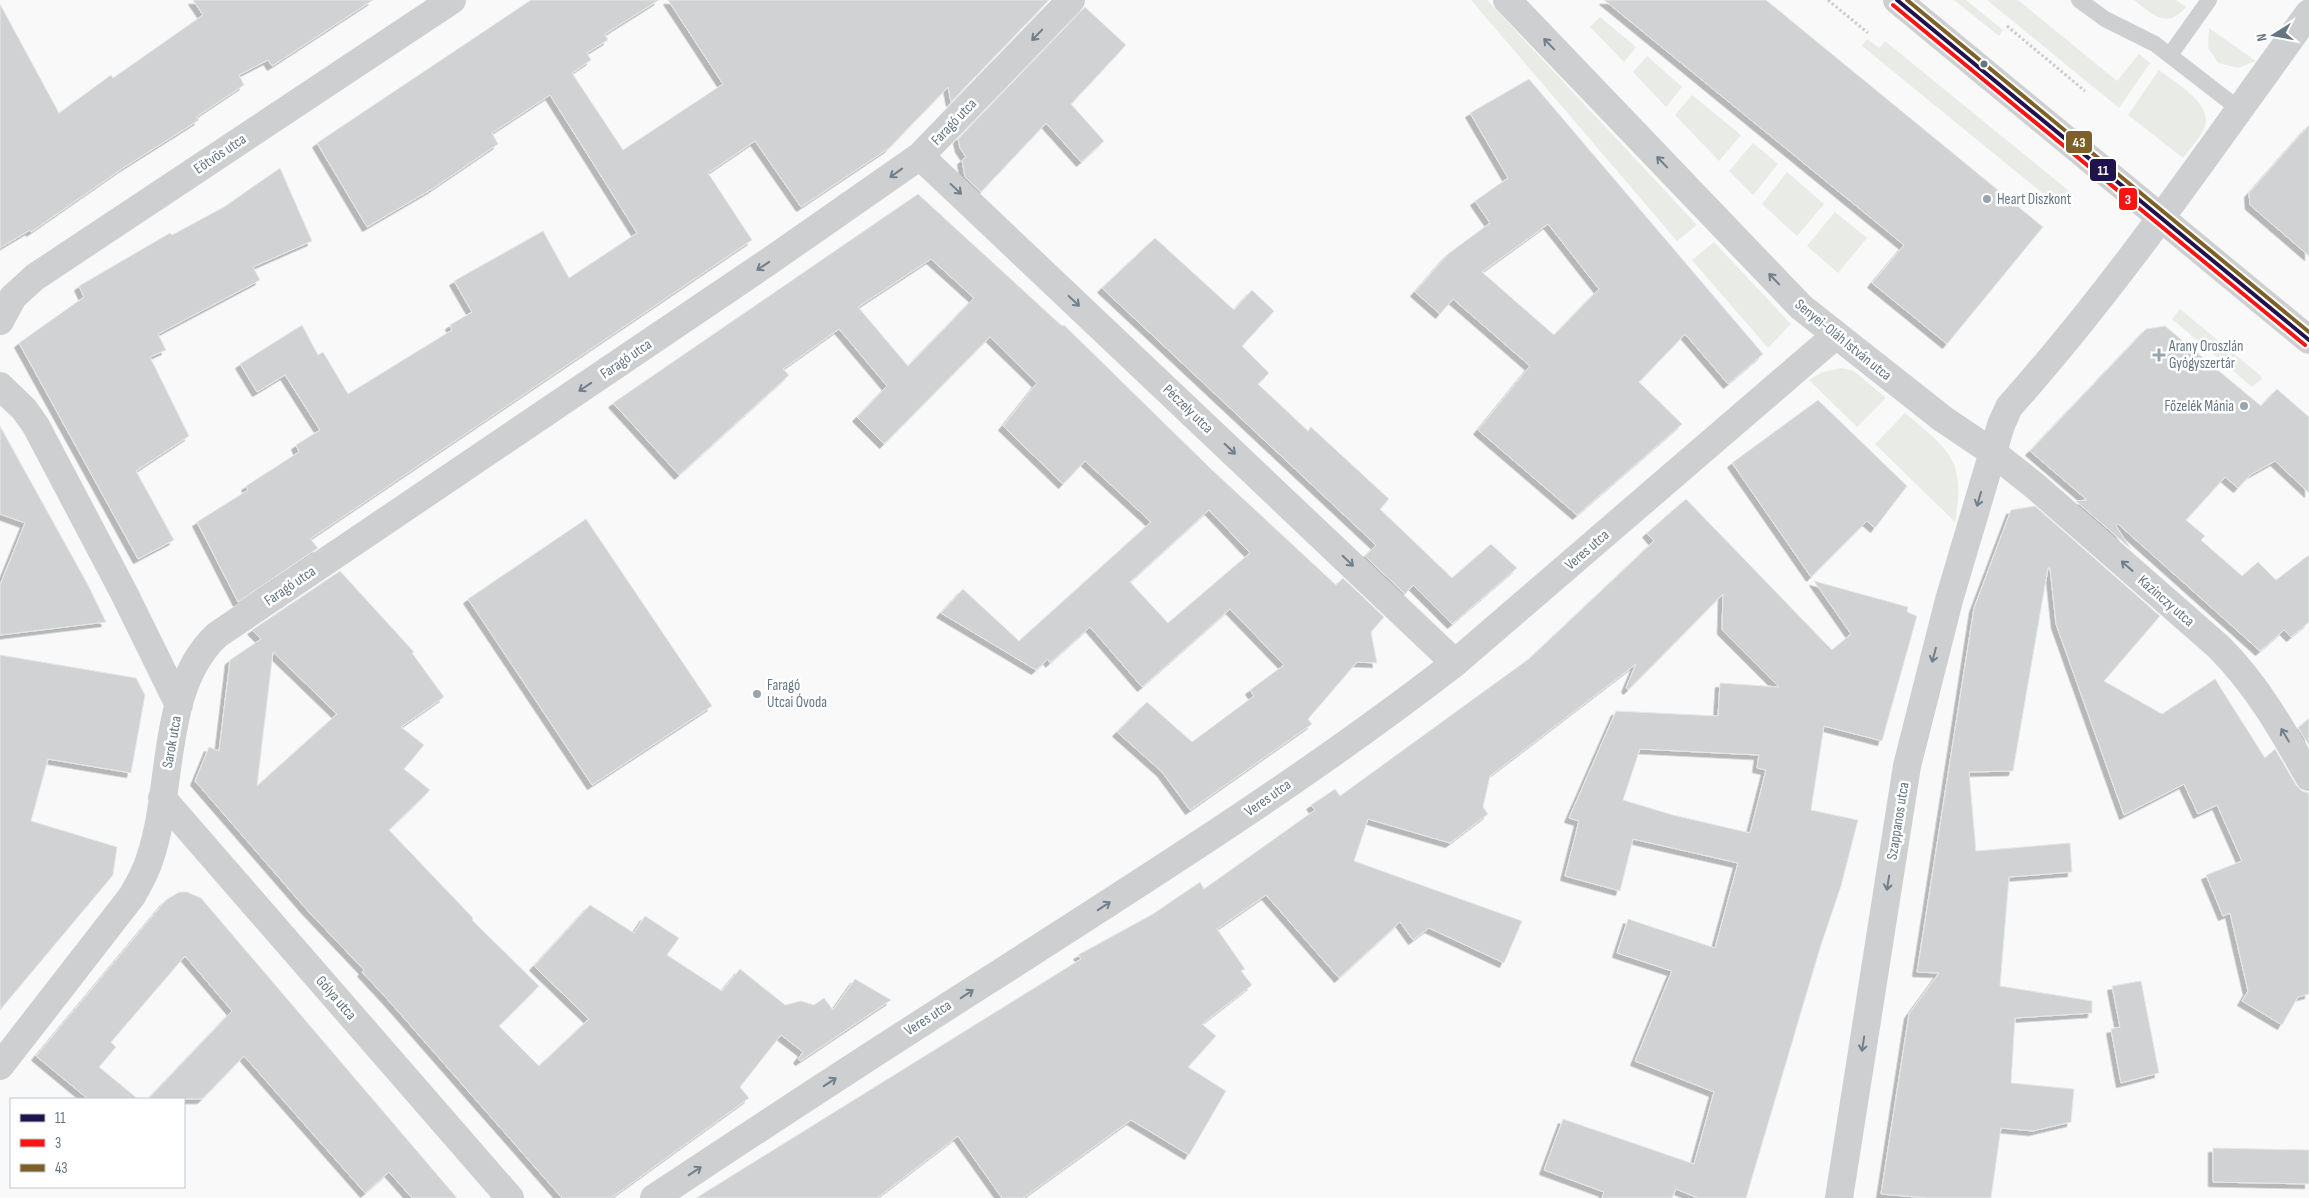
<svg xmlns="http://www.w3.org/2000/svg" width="2309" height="1198" font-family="'Sofia Sans Condensed',sans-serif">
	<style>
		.green { fill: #e8ebe6 }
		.building { fill: #d0d2d3; stroke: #e8e8e8; fill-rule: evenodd; filter: url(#shadow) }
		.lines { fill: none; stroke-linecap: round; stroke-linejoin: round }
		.path { stroke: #cbcccd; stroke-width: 3; stroke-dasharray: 2.5 2.5; stroke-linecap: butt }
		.service { stroke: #cecfd0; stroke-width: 16 }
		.minor { stroke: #cecfd0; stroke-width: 28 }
		.tertiary { stroke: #cecfd0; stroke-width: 28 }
		.bus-1-casing { stroke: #fff; stroke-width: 8 }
		.bus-2-casing { stroke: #fff; stroke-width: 8 }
		.bus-3-casing { stroke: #fff; stroke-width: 8 }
		.bus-1 { stroke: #20124d; stroke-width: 4 }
		.bus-2 { stroke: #fe1313; stroke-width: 4 }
		.bus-3 { stroke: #7e6127; stroke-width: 4 }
		.oneway { stroke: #707f8b }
		.bus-dot { fill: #657683; stroke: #fff; stroke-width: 2 }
		.poi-dot { fill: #99a4ac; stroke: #fff; stroke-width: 2 }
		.labels { text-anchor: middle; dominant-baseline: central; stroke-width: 5; stroke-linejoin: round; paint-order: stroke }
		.street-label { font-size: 15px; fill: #657683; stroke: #fff }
		.poi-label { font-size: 15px; fill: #657683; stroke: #fff; text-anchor: start }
		.line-badge { stroke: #fff; stroke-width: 2 }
		.badge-label { font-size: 14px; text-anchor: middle; font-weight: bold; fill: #fff }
	</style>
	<defs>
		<filter id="shadow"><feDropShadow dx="-4.5" dy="4.5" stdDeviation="0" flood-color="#0004"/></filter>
	</defs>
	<rect width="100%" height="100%" fill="#f9f9f9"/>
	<path class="green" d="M1471,0H1487L1697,225L1677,241Z
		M1954,0H1966L2003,30L1999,36Z
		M1987,0H2018L2117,81L2139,54L2150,63L2119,108Z
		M2134,0H2176L2186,7C2167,30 2152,14 2134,0Z
		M1600,17L1636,47L1624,62L1590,27Z
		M2209,28L2256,61L2238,68L2218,63L2208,48Z
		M1867,39L1879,48L1885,41L2074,195L2046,196L1862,46Z
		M1647,56L1682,87L1666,107L1633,72Z
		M2159,70C2175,83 2215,104 2204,129C2199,139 2190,149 2183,158L2128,115Z
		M1692,95L1741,135L1719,161L1675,115Z
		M1753,143L1778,164L1753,195L1729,171Z
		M1787,172L1824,204L1797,236L1762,204Z
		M1835,212L1867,238L1838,273L1807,246Z
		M1714,242L1791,324L1768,348L1692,260Z
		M2180,309L2261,376L2262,379L2252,387L2172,319Z
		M1842,368L1854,371L1886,398L1857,427L1809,380L1823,372Z
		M1905,413C1950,451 1966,460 1955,522L1875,444Z"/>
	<path class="building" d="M193,0H373L272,66L268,60L239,75L244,85L196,117L199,120L123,168L31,232L30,230L0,248V4L59,113L111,75L113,78L203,15Z
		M531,0H659L605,34L608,40L587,53L591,60L572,73L623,150L723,84L668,0H1049L951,102L948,87L889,148L801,207L755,141L708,173L752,240L310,539L318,548L238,602L197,522L248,490L246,486L299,452L296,445L320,430L285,375L257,392L240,364L302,325L318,355L323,352L348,394L452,330L450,325L472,312L454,281L543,231L569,278L637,233L550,95L492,133L498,144L432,189L367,227L317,143Z
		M1604,0H1766L2043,227L1947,344L1872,283L1904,245Z
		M1085,7L1126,45L1071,104L1104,141L1081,162L1046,123L981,192L965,177L962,160L966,157L960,148L958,139Z
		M1529,79L1763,354L1728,384L1685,334L1639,382L1682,424L1577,515L1478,430L1530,366L1453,299L1440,314L1415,292L1448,254L1490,223L1475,201L1508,178L1470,113ZM1548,224L1599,289L1554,335L1482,272Z
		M2309,125V256L2250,205L2249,193Z
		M280,168L312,241L253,267L260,280L158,334L166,350L150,357L189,436L136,471L174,540L138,559L19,343L84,297L79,286L170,233L172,235L224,207Z
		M918,194L1062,326L1064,325L1210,468L1336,585L1343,578L1384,617L1371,632L1377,663L1357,662L1308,719L1312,724L1190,810L1162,772L1117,732L1147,702L1192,742L1254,696L1250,690L1284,665L1230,609L1142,687L1090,627L1050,663L1048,659L1036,670L941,613L963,589L1019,641L1151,522L1085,461L1063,484L1003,426L1037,383L990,337L884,444L857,417L887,386L839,329L783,369L789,375L679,475L613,403ZM931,259L974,298L908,366L858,307ZM1209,510L1250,553L1168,623L1130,582Z
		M1155,238L1234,310L1252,290L1274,311L1242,346L1269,373L1258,384L1308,431L1311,427L1389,499L1380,509L1452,578L1491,544L1517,568L1452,624L1413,585L1405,594L1365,556L1376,545L1102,288Z
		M2165,326L2261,406L2277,389L2309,417V493L2275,461L2250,475L2238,488L2225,477L2186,520L2205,536L2201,540L2242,576L2258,562L2276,580L2309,555V622L2291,637L2284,630L2260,651L2118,524L2116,526L2131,549L2076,501L2087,500L2030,451L2146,329Z
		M1818,400L1907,486L1875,528L1867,521L1811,577L1732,463Z
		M0,426L88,585L106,622L0,635V585L25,523L0,514Z
		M1686,499L1832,650L1851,634L1814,581L1908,607L1907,612L1917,616L1882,741L1824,726L1811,810L1858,820L1841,886L1820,948L1746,1198H1698L1676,1189L1672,1198H1602L1604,1192L1544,1170L1563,1119L1694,1164L1714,1092L1635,1061L1672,971L1617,953L1628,919L1715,948L1738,863L1633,839L1620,891L1565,876L1579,821L1569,818L1616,711L1718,716L1720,683L1779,687L1722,630L1723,594L1628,690L1626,688L1636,664L1490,776L1483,807L1488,814L1450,843L1368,819L1354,861L1522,921L1504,963L1429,928L1413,940L1400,922L1339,978L1266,895L1217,929L1245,969L1241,971L1252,985L1202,1024L1216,1036L1188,1067L1226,1091L1189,1155L1131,1120L1023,1198H1002L958,1136L877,1198H696L1081,959L1078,955L1153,914L1200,882L1204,889L1315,810L1311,805L1335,789L1340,796L1530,658L1654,541L1647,533ZM1640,749L1759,755L1757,768L1766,770L1750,833L1673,815L1623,800Z
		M2035,506L2160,616L2104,681L2162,714L2215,679L2265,758L2275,749L2296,785L2302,791L2309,793V994L2298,997L2282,1025L2242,1001L2248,991L2230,913L2223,916L2206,875L2242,861L2217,805L2198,814L2184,784L2124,815L2056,624L2050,568H2048L2013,771L1969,772L1976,851L2070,843L2072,872L2009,877L2000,986L2092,1001V1013L2015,1018L2011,1083L2074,1089L2071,1122L2033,1131L2001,1128L1991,1198H1928L1881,1194L1909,1014L1939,973L1917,972L1974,608L2011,510Z
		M586,519L712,706L592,785L468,599Z
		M340,571L414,652L412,653L444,697L401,727L424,745L404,769L430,790L389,830L473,918L472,920L539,986L499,1026L539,1066L589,1019L534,966L590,905L634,933L645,916L679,938L667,955L722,991L740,969L785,1005L801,1001L814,1005L824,998L833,1010L855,979L891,1000L800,1061L798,1059L803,1052L781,1035L740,1087L749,1098L611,1198H562L388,1000L362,972L364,970L307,910L195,781L209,747L219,751L230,660L261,639L252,630ZM273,652L337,714L257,786Z
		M0,655L136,678L145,695L131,773L48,759L31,821L117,847L113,875L0,1010Z
		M2309,718V745L2298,728Z
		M179,892H187L201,898L457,1198H412L389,1172L365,1193L244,1056L202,1099H148L232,1011L185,956L111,1042L116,1047L99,1067L138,1099H88L36,1056L166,900Z
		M2141,981L2159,1073L2121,1083L2111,1029L2120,1027L2112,986Z
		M2213,1148L2309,1150V1184L2213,1182Z"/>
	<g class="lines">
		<path class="path" d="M1828,0L1868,33
			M2007,26L2085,91"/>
		<path class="service" d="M2079,0L2105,19L2155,44L2239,109
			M2170,55L2209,0"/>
		<path class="minor" d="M1507,0L1801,307L1943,419L1992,452L2035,486L2219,647C2257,685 2283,731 2309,777
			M920,156L1455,663
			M0,321L13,297L35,277L452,0
			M0,386L24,409L36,426L124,593L179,705
			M162,798L510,1198
			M0,1066L132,896C139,884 146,872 150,858C174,788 160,688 217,635L771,260L920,156L1071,0
			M654,1198C767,1123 880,1049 995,976C1151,876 1308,777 1455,663L1836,335
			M1839,1198L1907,766L1949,600L2001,425L2009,407C2119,284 2212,146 2309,13"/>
		<path class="tertiary" d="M1897,0L2309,340"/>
		<g class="bus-1-casing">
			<path id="bus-1" d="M1897,0L2309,340"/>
		</g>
		<g class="bus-2-casing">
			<path id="bus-2" d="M1893,5L2305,345"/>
		</g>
		<g class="bus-3-casing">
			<path id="bus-3" d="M1907,0L2309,332"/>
		</g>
		<use href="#bus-1" class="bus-1"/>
		<use href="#bus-2" class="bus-2"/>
		<use href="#bus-3" class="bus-3"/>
	</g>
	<defs><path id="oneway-shaft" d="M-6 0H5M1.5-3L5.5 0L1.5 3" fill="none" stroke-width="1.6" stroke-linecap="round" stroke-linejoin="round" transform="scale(1.25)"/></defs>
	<g class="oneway">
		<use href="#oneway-shaft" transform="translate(1037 35) rotate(134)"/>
		<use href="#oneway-shaft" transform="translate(1549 44) rotate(-134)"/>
		<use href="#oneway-shaft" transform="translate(1662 162) rotate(-134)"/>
		<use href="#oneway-shaft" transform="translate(896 173) rotate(144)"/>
		<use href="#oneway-shaft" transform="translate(956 189) rotate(43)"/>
		<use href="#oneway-shaft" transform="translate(763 266) rotate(146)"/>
		<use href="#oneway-shaft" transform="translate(1774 279) rotate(-134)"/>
		<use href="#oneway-shaft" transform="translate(1074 301) rotate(43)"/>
		<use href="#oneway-shaft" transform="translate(585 387) rotate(146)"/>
		<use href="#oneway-shaft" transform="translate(1230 449) rotate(44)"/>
		<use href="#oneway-shaft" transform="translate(1979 499) rotate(106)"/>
		<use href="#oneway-shaft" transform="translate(1348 561) rotate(44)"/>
		<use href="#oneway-shaft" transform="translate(2127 566) rotate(-139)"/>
		<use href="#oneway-shaft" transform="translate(1934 655) rotate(105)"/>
		<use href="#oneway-shaft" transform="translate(2285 735) rotate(-121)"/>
		<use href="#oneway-shaft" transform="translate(1888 883) rotate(99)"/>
		<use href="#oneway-shaft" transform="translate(1104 906) rotate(-33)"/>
		<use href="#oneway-shaft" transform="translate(967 994) rotate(-33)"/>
		<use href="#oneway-shaft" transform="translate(1863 1044) rotate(99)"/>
		<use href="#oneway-shaft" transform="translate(830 1082) rotate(-33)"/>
		<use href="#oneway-shaft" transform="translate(695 1171) rotate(-33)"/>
	</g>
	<circle class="bus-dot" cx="1984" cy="64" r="4.5"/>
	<g class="poi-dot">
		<circle cx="1987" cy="199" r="5"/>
		<path d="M2156.5 347.5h5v5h5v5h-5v5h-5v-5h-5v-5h5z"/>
		<circle cx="2244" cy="406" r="5"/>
		<circle cx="757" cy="694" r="5"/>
	</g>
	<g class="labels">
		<g class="street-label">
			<text transform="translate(954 122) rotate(-46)">Faragó utca</text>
			<text transform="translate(220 154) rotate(-34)">Eötvös utca</text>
			<text transform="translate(1843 340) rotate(39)">Senyei-Oláh István utca</text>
			<text transform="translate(626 359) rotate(-34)">Faragó utca</text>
			<text transform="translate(1188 409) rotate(44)">Péczely utca</text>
			<text transform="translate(1587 550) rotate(-41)">Veres utca</text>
			<text transform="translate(290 586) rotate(-34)">Faragó utca</text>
			<text transform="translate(2166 601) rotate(41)">Kazinczy utca</text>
			<text transform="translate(172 742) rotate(-80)">Sarok utca</text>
			<text transform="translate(1268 798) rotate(-35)">Veres utca</text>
			<text transform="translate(1898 821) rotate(-81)">Szappanos utca</text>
			<text transform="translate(336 998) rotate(49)">Gólya utca</text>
			<text transform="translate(928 1018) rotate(-33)">Veres utca</text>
		</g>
		<g class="poi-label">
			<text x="1997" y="199">Heart Diszkont</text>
			<text x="2169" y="346">Arany Oroszlán<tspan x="2169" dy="17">Gyógyszertár</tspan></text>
			<text x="2234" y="406" text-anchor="end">Főzelék Mánia</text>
			<text x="767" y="685">Faragó<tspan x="767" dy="17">Utcai Óvoda</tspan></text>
		</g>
	</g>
	<g class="line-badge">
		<rect x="2065" y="130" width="28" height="24" rx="5" fill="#7e6127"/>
		<rect x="2089" y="158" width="28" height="24" rx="5" fill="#20124d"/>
		<rect x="2118" y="187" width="20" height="24" rx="5" fill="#fe1313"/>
	</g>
	<g class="badge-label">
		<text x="2079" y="147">43</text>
		<text x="2103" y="175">11</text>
		<text x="2128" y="204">3</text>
	</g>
	<rect x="10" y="1098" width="175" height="90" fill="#ffffff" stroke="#c1c8cd"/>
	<rect x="20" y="1114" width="25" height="8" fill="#20124d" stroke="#c1c8cd"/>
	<text x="55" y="1123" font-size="15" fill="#657683">11</text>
	<rect x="20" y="1139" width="25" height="8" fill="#fe1313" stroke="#c1c8cd"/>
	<text x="55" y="1148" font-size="15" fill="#657683">3</text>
	<rect x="20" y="1164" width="25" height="8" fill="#7e6127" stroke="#c1c8cd"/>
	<text x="55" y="1173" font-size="15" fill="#657683">43</text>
	<g transform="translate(2274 35) rotate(259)" stroke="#ffffff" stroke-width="4" paint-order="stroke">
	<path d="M0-4L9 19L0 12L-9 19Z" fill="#657683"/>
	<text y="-8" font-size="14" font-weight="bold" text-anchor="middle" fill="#657683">N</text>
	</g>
</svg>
